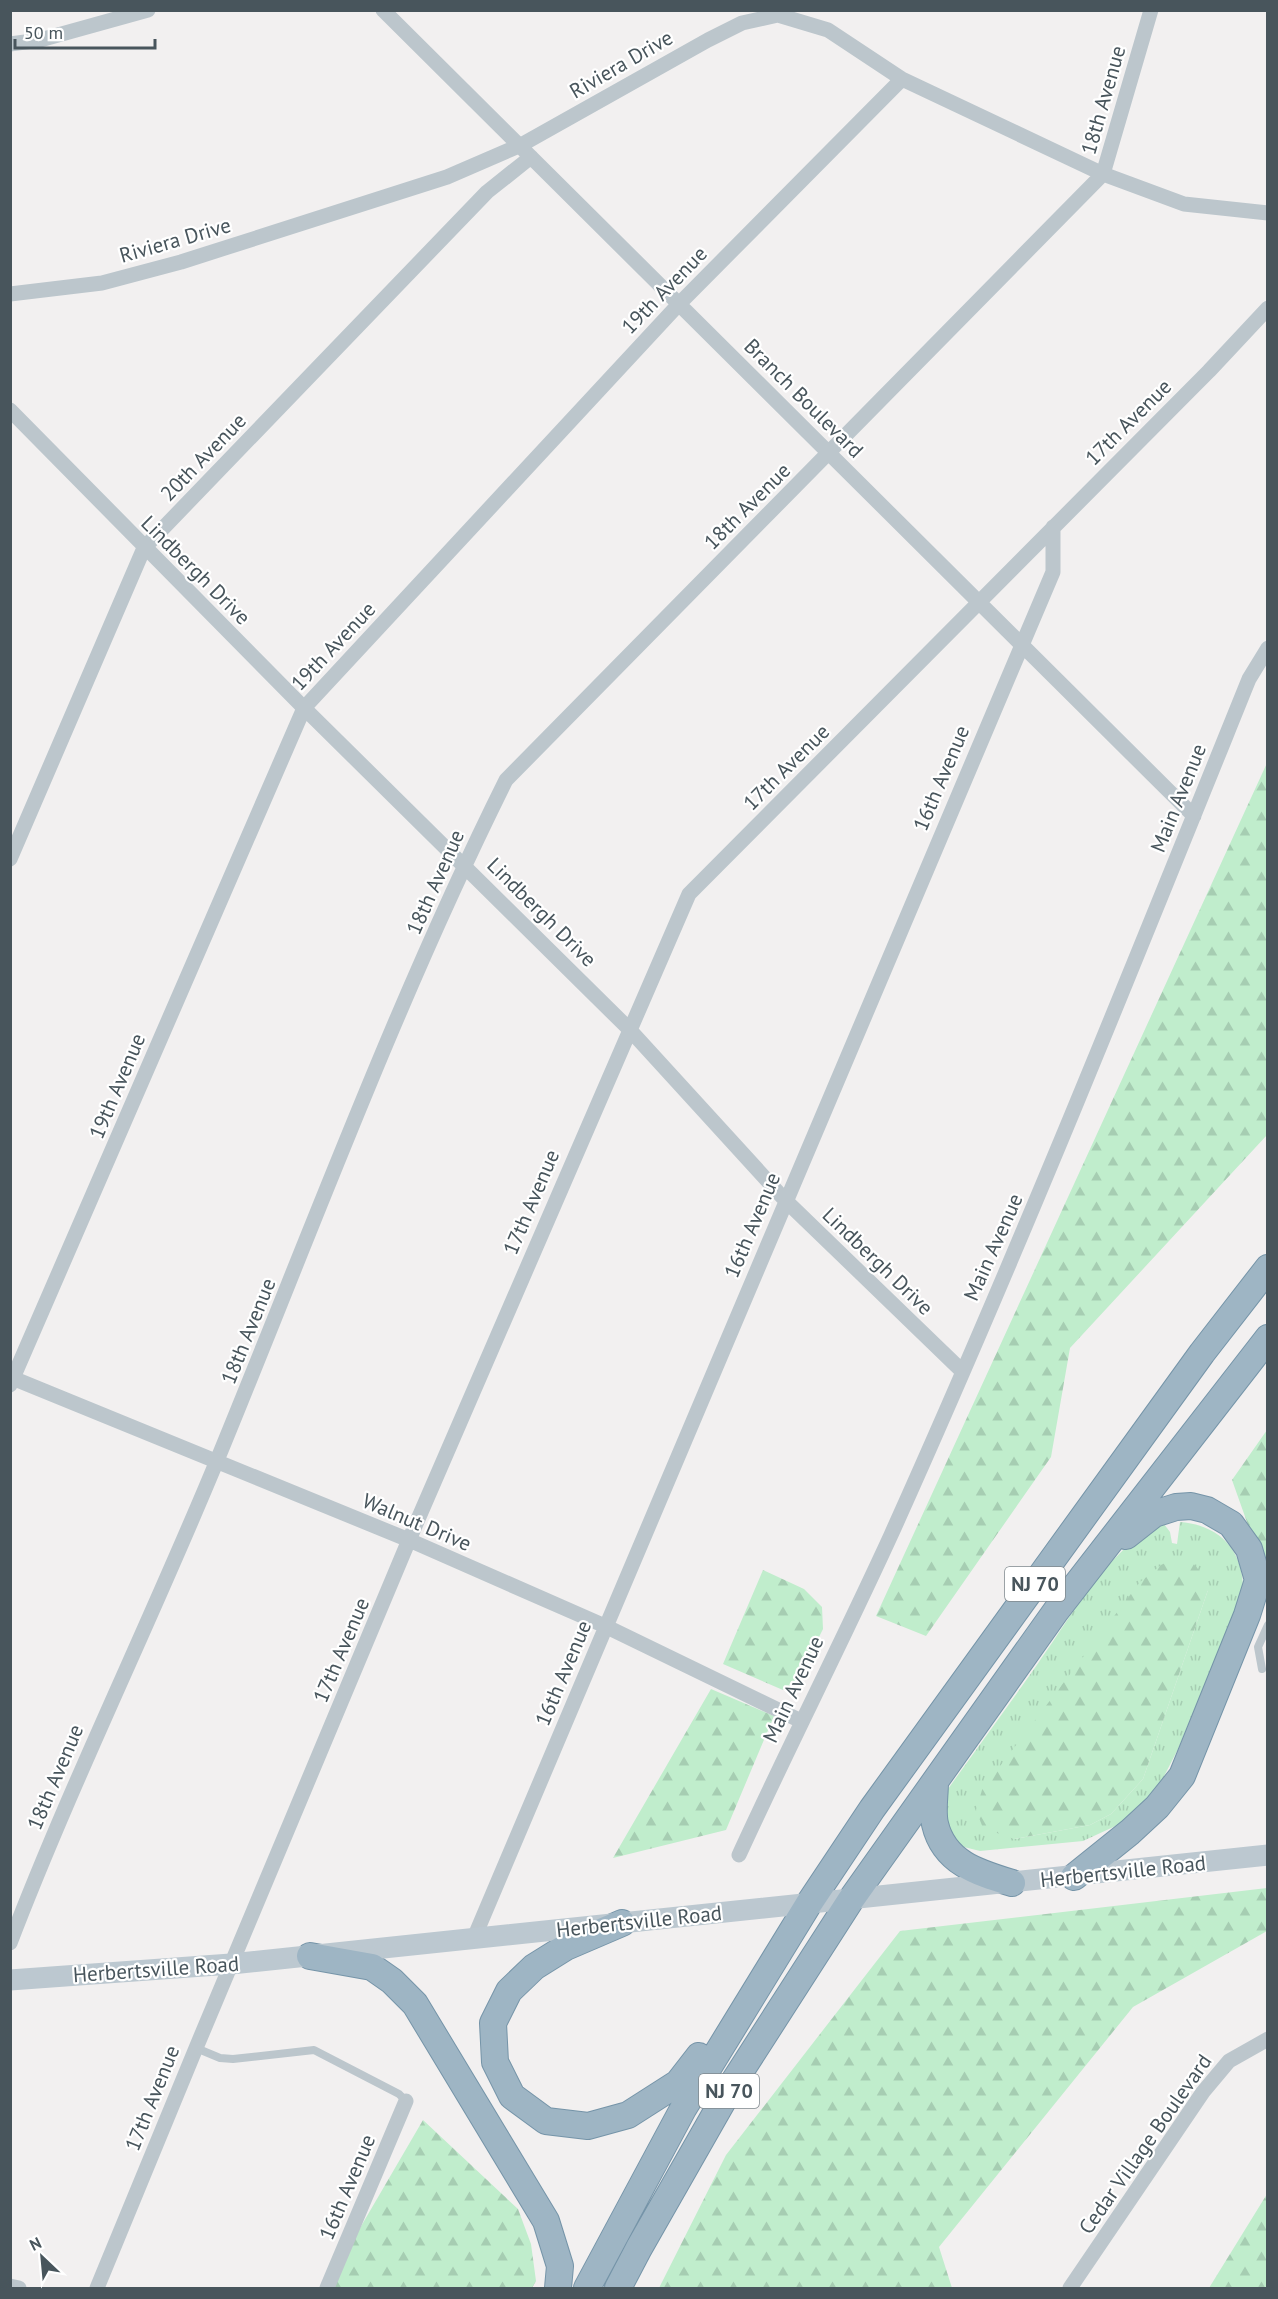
<svg xmlns="http://www.w3.org/2000/svg" width="1278" height="2299" font-family="'PT Sans',sans-serif">
	<style>
		.grass { fill: url(#grass-tufts); fill-rule: evenodd }
		.forest { fill: url(#forest-firs) }
		.lines { fill: none; stroke-linecap: round; stroke-linejoin: round }
		.trunk-casing { stroke: #7594a8; stroke-width: 28 }
		.service { stroke: #bcc6cc; stroke-width: 8 }
		.minor { stroke: #bcc6cc; stroke-width: 15 }
		.secondary { stroke: #bcc8d0; stroke-width: 21 }
		.trunk { stroke: #9eb5c4; stroke-width: 26 }
		.labels { text-anchor: middle; dominant-baseline: central; stroke-width: 4.5; stroke-linejoin: round; paint-order: stroke }
		.shield { fill: #fff; stroke: #7f888d; stroke-width: 1.5 }
		.shield-label { font-size: 20px; font-weight: bold; fill: #48555c }
		.street-label { font-size: 21px; fill: #48555c; stroke: #fff }
	</style>
	<defs>
		<pattern id="grass-tufts" width="24" height="20" patternUnits="userSpaceOnUse" patternTransform="scale(1.5)"><rect width="24" height="20" fill="#c0edcc"/><path d="M3 7l-1-3M5 7V3M7 7l1-3M15 17l-1-3M17 17v-4M19 17l1-3" fill="none" stroke="#a6cdb2"/></pattern>
		<pattern id="forest-firs" width="22" height="20" patternUnits="userSpaceOnUse" patternTransform="scale(1.5)"><rect width="22" height="20" fill="#c0edcc"/><path d="M5 1l3.5 6h-7zM16 11l3.5 6h-7z" fill="#a6cdb2"/></pattern>
	</defs>
	<rect width="100%" height="100%" fill="#f2f0f0"/>
	<path class="grass" d="M1180,1522C1220,1525 1244,1551 1243,1591L1178,1749L1159,1786L1122,1823L1083,1841L980,1851L960,1846L942,1822L943,1798L948,1789C978,1747 1009,1705 1039,1662C1070,1619 1112,1541 1164,1524L1170,1532L1172,1543L1177,1544ZM1208,1590L1143,1779L1111,1814L1090,1825L1014,1839Z"/>
	<path class="forest" d="M1267,763V1135L1070,1348L1051,1457L926,1636L876,1616Z
		M1267,1430V1571L1266,1559L1248,1525L1232,1480Z
		M1179,1556C1196,1562 1203,1573 1208,1590L1143,1779L1111,1814L1090,1825L1014,1839L983,1828L976,1810L982,1790L1140,1582L1161,1565Z
		M763,1570L804,1589L822,1607L823,1629L795,1685L783,1690L723,1664Z
		M711,1689L774,1716L726,1830L613,1858Z
		M1267,1888V1931L1133,2007L939,2247L952,2288H659L726,2155L900,1931Z
		M423,2120L518,2209L531,2244L536,2281L532,2288H325Z
		M1267,2194V2288H1209Z"/>
	<g class="lines">
		<g class="trunk-casing">
			<path id="trunk" d="M935,1782C935,1795 932,1811 935,1824C944,1863 979,1873 1012,1883
				M1074,1877L1130,1832L1157,1807L1182,1776L1247,1615L1258,1580L1249,1549L1231,1524L1207,1510L1191,1506L1176,1507L1154,1514L1126,1536
				M622,1923L566,1947L534,1967L509,1991L493,2023L495,2062L512,2096L546,2121L588,2126L628,2115L678,2083L699,2056
				M310,1956L372,1967L392,1981L415,2004L546,2221L560,2266L558,2288
				M587,2288L683,2109L808,1905L872,1809L1202,1353L1268,1268
				M618,2288L639,2248L733,2083L850,1901L1056,1611L1268,1338"/>
		</g>
		<path class="service" d="M1262,1669L1258,1647L1268,1625
			M196,2048L220,2058L233,2059L314,2050L399,2094L406,2101"/>
		<path class="minor" d="M383,10L1194,816
			M10,44L40,40L148,10
			M10,294L102,283L181,262L447,177L521,145L708,40L742,23L778,15L828,30L902,79L1103,174L1184,204L1268,213
			M10,410L304,708L629,1029L785,1200L962,1371
			M10,859L144,548L487,192L531,157
			M10,1377L409,1540L605,1626L801,1721
			M10,1385L304,708L679,304L902,79
			M739,1855C788,1748 842,1642 891,1535C1018,1253 1133,966 1249,679L1268,648
			M474,1938L1053,572V527
			M10,1943C73,1779 151,1621 218,1458C311,1232 397,999 506,780L1103,174L1151,10
			M10,2286L19,2288
			M97,2288L196,2048L409,1540L689,894L1209,371L1268,308
			M327,2288L406,2101
			M1070,2288L1203,2092L1229,2061L1268,2039"/>
		<path class="secondary" d="M10,1980L231,1964L1268,1855"/>
		<use href="#trunk" class="trunk"/>
	</g>
	<g class="labels">
		<g class="shield">
			<rect x="1005" y="1567" width="60" height="34" rx="4.5"/>
			<rect x="699" y="2074" width="60" height="34" rx="4.5"/>
		</g>
		<g class="shield-label">
			<text x="1035" y="1584">NJ 70</text>
			<text x="729" y="2091">NJ 70</text>
		</g>
		<g class="street-label">
			<text transform="translate(621 64) rotate(-30)">Riviera Drive</text>
			<text transform="translate(1103 100) rotate(-74)">18th Avenue</text>
			<text transform="translate(175 240) rotate(-16)">Riviera Drive</text>
			<text transform="translate(664 290) rotate(-46)">19th Avenue</text>
			<text transform="translate(804 398) rotate(45)">Branch Boulevard</text>
			<text transform="translate(1128 422) rotate(-45)">17th Avenue</text>
			<text transform="translate(203 457) rotate(-46)">20th Avenue</text>
			<text transform="translate(747 506) rotate(-45)">18th Avenue</text>
			<text transform="translate(196 570) rotate(45)">Lindbergh Drive</text>
			<text transform="translate(333 646) rotate(-47)">19th Avenue</text>
			<text transform="translate(786 767) rotate(-45)">17th Avenue</text>
			<text transform="translate(941 778) rotate(-67)">16th Avenue</text>
			<text transform="translate(1178 798) rotate(-68)">Main Avenue</text>
			<text transform="translate(435 882) rotate(-66)">18th Avenue</text>
			<text transform="translate(542 912) rotate(45)">Lindbergh Drive</text>
			<text transform="translate(117 1086) rotate(-67)">19th Avenue</text>
			<text transform="translate(531 1202) rotate(-67)">17th Avenue</text>
			<text transform="translate(752 1225) rotate(-67)">16th Avenue</text>
			<text transform="translate(993 1247) rotate(-66)">Main Avenue</text>
			<text transform="translate(878 1261) rotate(44)">Lindbergh Drive</text>
			<text transform="translate(248 1331) rotate(-68)">18th Avenue</text>
			<text transform="translate(417 1522) rotate(23)">Walnut Drive</text>
			<text transform="translate(341 1650) rotate(-67)">17th Avenue</text>
			<text transform="translate(563 1673) rotate(-67)">16th Avenue</text>
			<text transform="translate(793 1689) rotate(-65)">Main Avenue</text>
			<text transform="translate(55 1777) rotate(-67)">18th Avenue</text>
			<text transform="translate(1123 1871) rotate(-6)">Herbertsville Road</text>
			<text transform="translate(639 1921) rotate(-6)">Herbertsville Road</text>
			<text transform="translate(156 1969) rotate(-4)">Herbertsville Road</text>
			<text transform="translate(152 2098) rotate(-68)">17th Avenue</text>
			<text transform="translate(1145 2144) rotate(-55)">Cedar Village Boulevard</text>
			<text transform="translate(347 2187) rotate(-67)">16th Avenue</text>
		</g>
	</g>
	<rect width="1278" height="2299" fill="none" stroke="#48555c" stroke-width="24"/>
	<g transform="translate(42 2257) rotate(334)" stroke="#ffffff" stroke-width="4.5" paint-order="stroke">
	<path d="M0-4.5L10 22L0 15L-10 22Z" fill="#48555c"/>
	<text y="-9" font-size="16" font-weight="bold" text-anchor="middle" fill="#48555c">N</text>
	</g>
	<path d="M15 39v9h140v-9" fill="none" stroke="#48555c" stroke-width="3"/>
	<text x="24" y="39" font-size="18" fill="#48555c" stroke="#ffffff" stroke-width="4.5" paint-order="stroke">50 m</text>
</svg>
